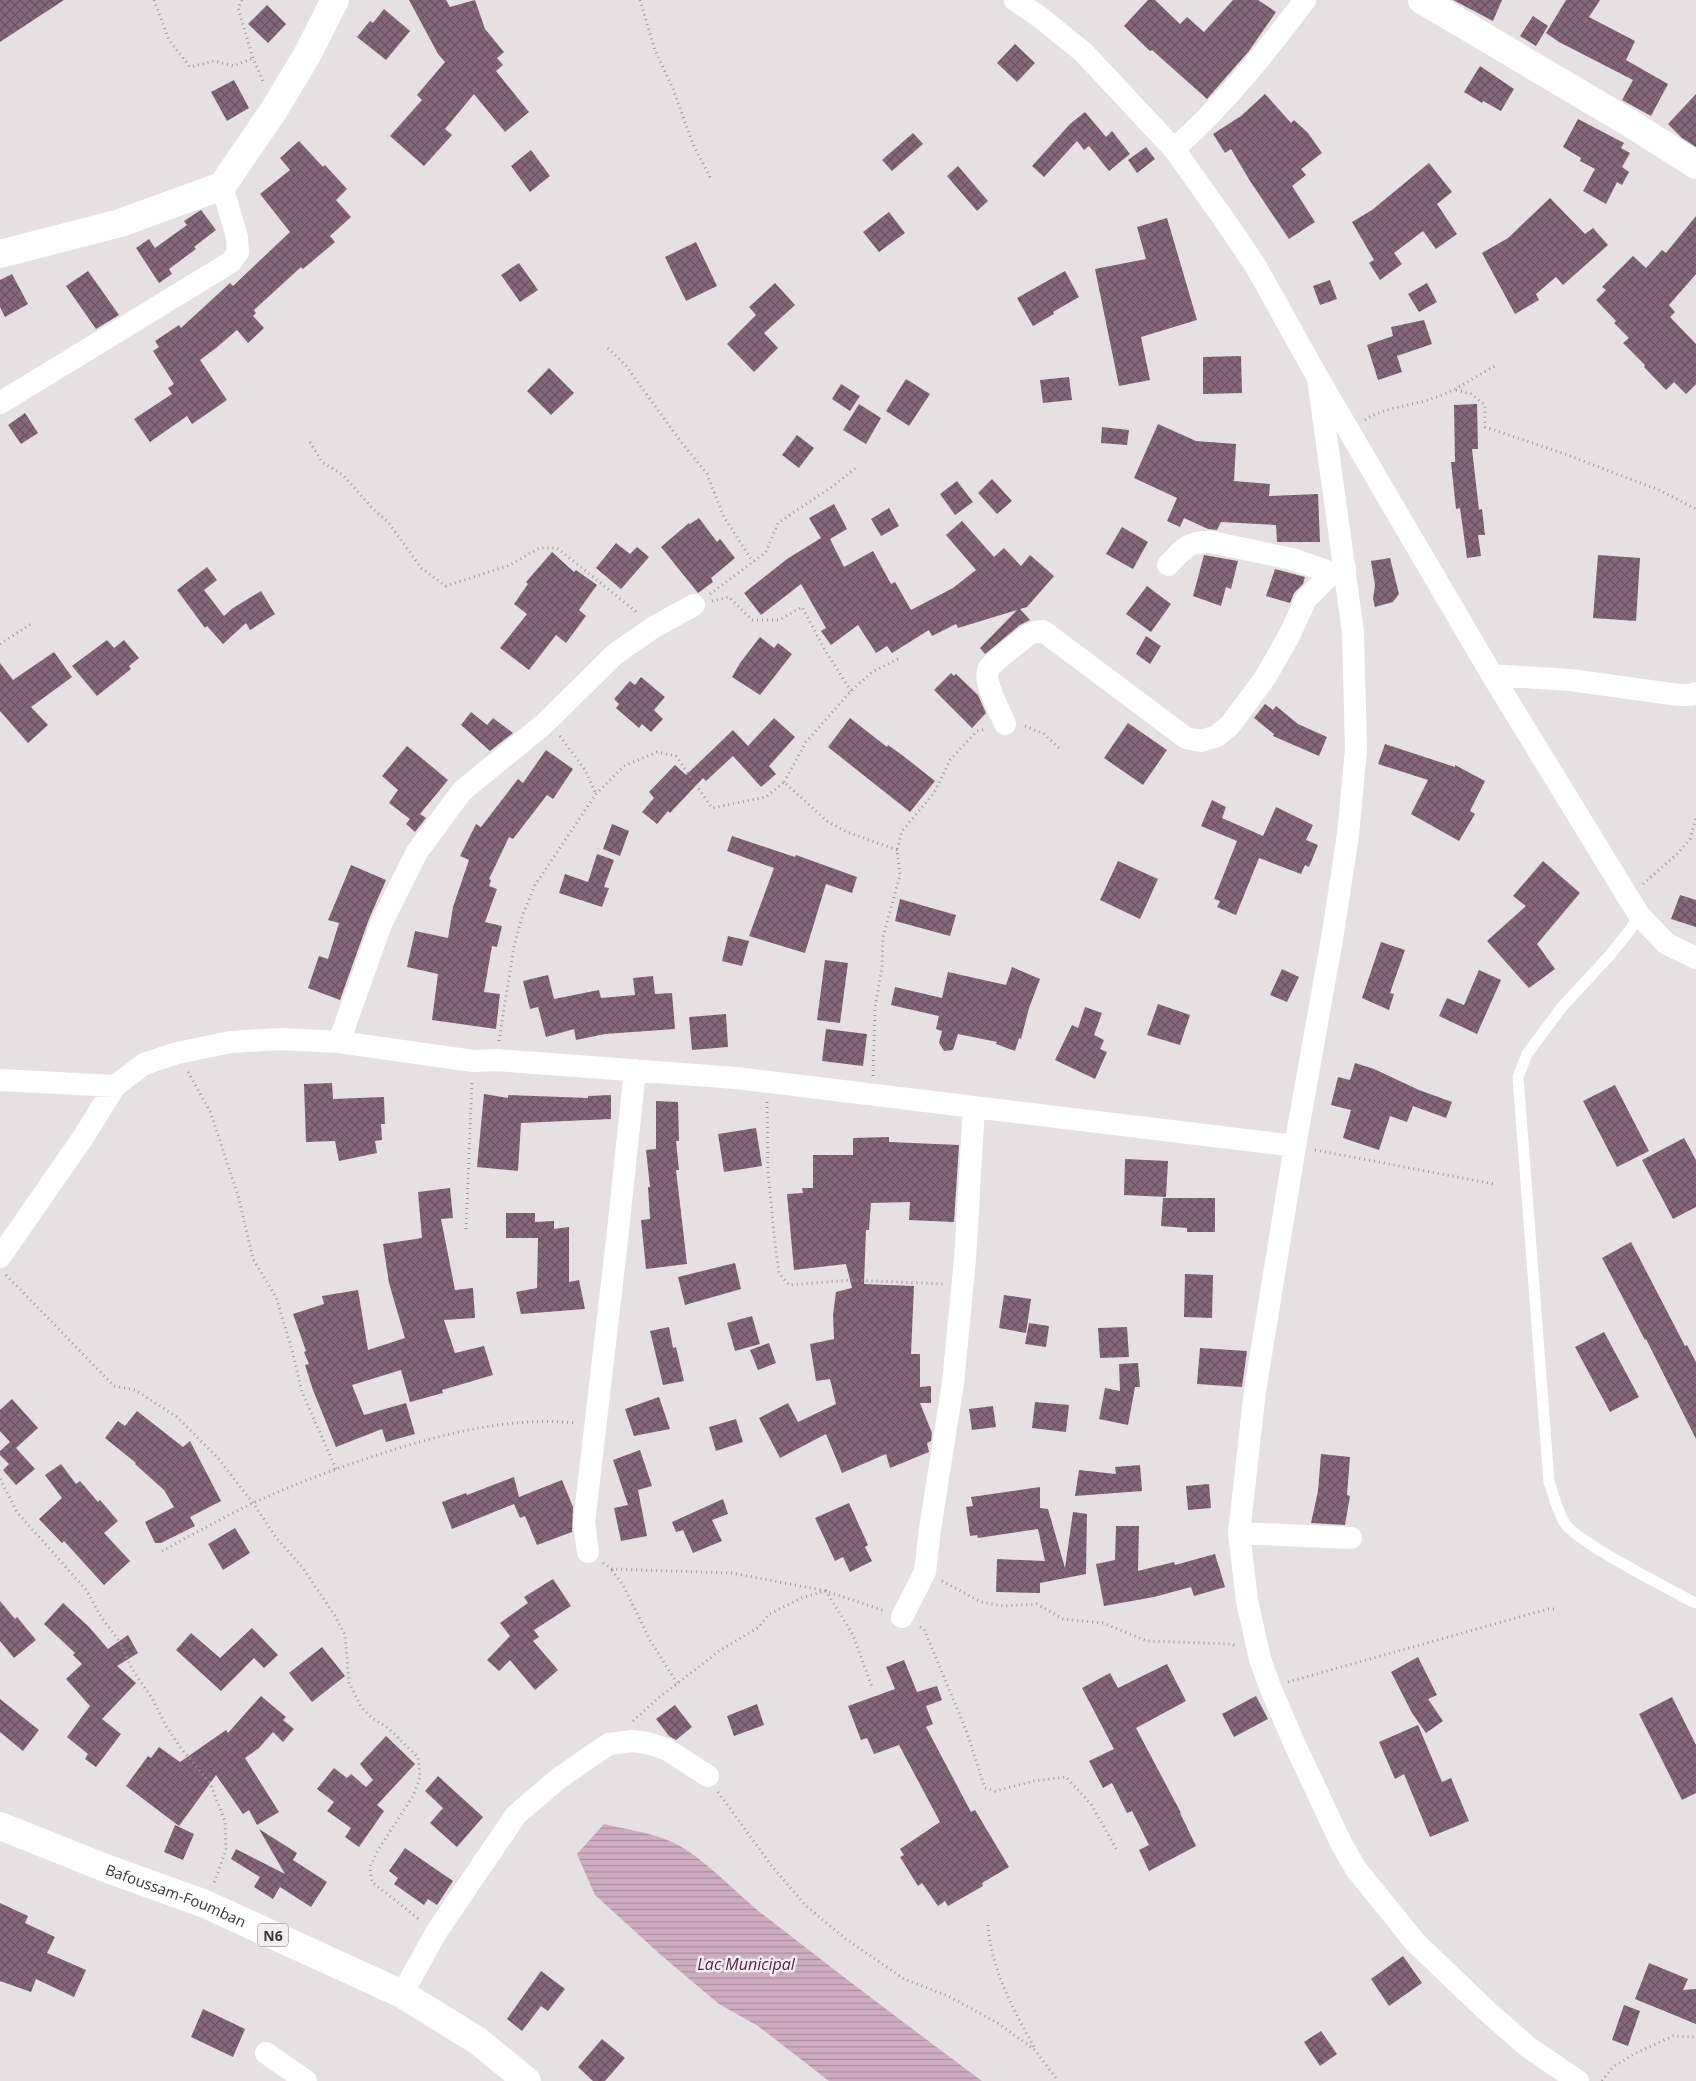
<svg xmlns="http://www.w3.org/2000/svg" width="1696" height="2081" font-family="'Open Sans',sans-serif">
	<style>
		.water { fill: url(#water-rules) }
		.building { fill: url(#building-cross-hatch) }
		.lines { fill: none; stroke-linecap: round; stroke-linejoin: round }
		.path { stroke: #9c9799; stroke-width: 3; stroke-dasharray: 1 4; stroke-linecap: butt }
		.lane { stroke: #fff; stroke-width: 11 }
		.street { stroke: #fff; stroke-width: 22 }
		.secondary { stroke: #fff; stroke-width: 28 }
		.highway { stroke: #fff; stroke-width: 28 }
		.labels { text-anchor: middle; dominant-baseline: central; stroke-width: 5; stroke-linejoin: round; paint-order: stroke }
		.shield { fill: #f3edf1; stroke: #716d70; stroke-width: 1 }
		.shield-label { font-size: 14px; font-weight: bold; fill: #393638 }
		.street-label { font-size: 15px; fill: #393638; stroke: #f3edf1 }
		.water-label { font-size: 16px; font-style: italic; fill: #552747; stroke: #f3edf1 }
	</style>
	<defs>
		<pattern id="water-rules" width="6" height="5" patternUnits="userSpaceOnUse" patternTransform="scale(1.25)"><rect width="6" height="5" fill="#d0acc2"/><path d="M0 2.5h6" fill="none" stroke="#aa8d9f"/></pattern>
		<pattern id="building-cross-hatch" width="8" height="8" patternUnits="userSpaceOnUse" patternTransform="scale(1.25)"><rect width="8" height="8" fill="#87677c"/><path d="M0 0l8 8M0 8l8-8" fill="none" stroke="#6a5161"/></pattern>
	</defs>
	<rect width="100%" height="100%" fill="#e6e0e3"/>
	<path class="water" d="M604,1824C629,1830 657,1833 680,1846C709,1863 738,1895 765,1916C837,1972 909,2027 982,2081H829L758,2026L719,2004L662,1956L595,1895L577,1854Z"/>
	<path class="building" d="M0,0H64L0,42Z
		M409,0H446L450,7L475,0L485,29L504,52L497,58L503,65L496,71L529,112L505,132L474,94L445,129L452,135L424,166L390,136L422,100L417,95L445,62L438,54Z
		M1148,0H1155L1180,24L1187,17L1204,32L1233,0H1258L1276,12L1249,51L1207,99L1152,50L1150,51L1124,26Z
		M1453,0H1502L1493,21Z
		M1566,0H1600L1589,17L1635,41L1626,60L1668,84L1651,116L1622,100L1633,80L1559,42L1546,33Z
		M267,5L286,24L268,43L248,24Z
		M384,9L410,31L386,60L357,37L370,21L373,23Z
		M1533,16L1548,26L1536,46L1520,36Z
		M1015,44L1035,63L1017,82L997,63Z
		M1480,66L1514,89L1501,111L1483,101L1482,103L1464,92Z
		M234,80L249,108L227,121L211,92Z
		M1265,94L1291,123L1294,120L1308,133L1322,153L1301,169L1306,175L1292,186L1315,222L1289,239L1250,181L1231,149L1225,153L1213,134L1241,116Z
		M1696,94V147L1682,138L1668,124Z
		M1085,112L1106,137L1112,131L1130,154L1109,171L1089,146L1084,150L1077,141L1044,177L1032,166L1070,124Z
		M1578,119L1624,143L1621,148L1630,153L1622,167L1629,172L1622,185L1617,182L1606,204L1583,191L1595,169L1580,161L1581,158L1563,147Z
		M913,133L923,144L892,171L882,160Z
		M299,141L323,167L325,165L347,189L336,200L351,217L330,236L335,242L303,269L301,267L254,310L256,313L253,316L264,328L248,343L237,330L216,348L200,360L227,400L192,424L187,416L150,442L134,419L172,394L168,388L174,384L153,351L159,347L155,341L179,325L181,328L230,283L233,286L290,232L260,194L290,170L280,158Z
		M1146,147L1155,159L1137,173L1128,160Z
		M531,150L550,176L530,192L511,166Z
		M1429,163L1452,192L1437,204L1457,234L1436,249L1423,231L1394,253L1402,264L1380,280L1369,263L1374,260L1352,222L1372,210Z
		M958,166L988,201L977,211L947,176Z
		M1550,198L1585,234L1593,228L1608,245L1563,285L1556,277L1536,294L1539,300L1515,314L1482,253L1508,238Z
		M201,210L216,230L194,247L196,249L169,269L172,274L159,283L136,248L149,239L155,248L187,225L184,221Z
		M889,212L905,233L879,252L863,232Z
		M1696,216V274L1669,305L1675,312L1670,317L1696,344V384L1686,394L1674,382L1666,390L1644,367L1645,365L1623,343L1629,338L1614,323L1616,321L1596,300L1606,290L1602,287L1633,256L1646,268L1662,250L1666,253Z
		M1167,218L1197,320L1141,337L1150,380L1119,386L1095,269L1146,259L1137,227Z
		M696,242L717,286L686,301L665,257Z
		M519,263L538,290L520,302L501,275Z
		M88,271L119,315L96,329L66,286Z
		M1065,271L1079,297L1053,312L1054,314L1033,326L1017,298Z
		M12,274L28,304L5,317L0,307V280Z
		M1330,280L1337,299L1320,305L1313,286Z
		M775,283L795,305L764,333L778,348L754,372L727,344L756,315L749,307Z
		M1427,283L1437,302L1419,312L1408,294Z
		M1424,320L1432,344L1397,356L1402,372L1378,380L1367,345L1393,336L1391,327Z
		M1241,356L1242,393L1203,394V357Z
		M549,368L574,393L551,415L527,391Z
		M1069,377L1072,400L1043,403L1040,380Z
		M906,379L930,394L909,426L886,411Z
		M841,384L860,396L850,411L832,399Z
		M859,404L881,418L866,444L843,430Z
		M1477,404L1478,449H1472L1479,510L1482,509L1485,535H1478L1481,556L1467,558L1460,508L1456,509L1451,462H1455L1454,405Z
		M25,413L38,433L21,444L8,425Z
		M1158,424L1196,441L1236,444L1234,481L1270,484L1269,496L1318,494L1320,542H1277L1276,525L1221,522L1217,530L1208,529L1184,518L1180,527L1167,521L1177,498L1134,478Z
		M1102,427L1129,430L1127,445L1101,443Z
		M797,435L814,448L799,468L782,455Z
		M992,479L1012,501L997,514L978,493Z
		M957,481L973,502L955,515L940,494Z
		M834,504L847,529L830,539L844,567L873,551L891,584L895,582L911,610L953,588L976,570L946,535L962,521L994,557L1004,548L1021,566L1030,555L1054,576L1027,607L1020,609L1030,620L1020,625L985,654L980,648L1017,610L958,628L956,624L932,636L929,630L892,653L887,646L876,653L858,625L831,645L821,631L826,628L801,584L761,615L744,593L787,559L821,538L809,518Z
		M889,508L899,526L881,536L871,519Z
		M699,518L717,542L720,539L735,558L711,578L713,582L698,593L661,547L689,523L690,524Z
		M1122,527L1148,542L1133,569L1106,554Z
		M616,543L630,554L637,547L649,557L621,589L596,568Z
		M552,552L574,572L576,570L597,585L579,610L586,616L566,643L556,635L529,670L500,648L527,614L514,604L528,584L526,582Z
		M1204,555L1238,561L1231,589L1226,587L1221,606L1193,596Z
		M1598,555L1640,558L1636,621L1593,618Z
		M1390,558L1399,594L1393,602L1375,607L1373,599L1375,585L1371,561Z
		M207,567L217,580L204,590L224,616L233,608L261,591L275,614L250,630L246,623L223,644L207,626L205,628L177,590Z
		M1275,569L1305,577L1303,584L1294,593L1290,603L1266,596Z
		M1147,586L1171,604L1151,632L1126,614Z
		M1146,636L1161,646L1150,664L1136,654Z
		M760,637L774,648L778,643L792,654L760,695L732,677L740,663Z
		M107,640L114,648L124,640L139,658L129,666L131,669L97,696L72,666Z
		M54,652L72,677L31,707L48,725L28,743L0,711V663L13,680Z
		M951,673L954,676L956,674L978,695L986,713L972,728L934,690Z
		M641,677L665,697L654,710L663,719L651,732L642,724L639,728L616,708L619,704L614,699L630,681L635,685Z
		M1265,704L1273,710L1276,706L1298,724L1327,737L1319,756L1273,736L1274,734L1254,718Z
		M471,712L487,725L493,718L513,733L490,751L461,725Z
		M774,718L795,737L769,766L776,774L761,787L733,756L706,781L703,778L670,813L668,811L657,824L642,812L654,798L649,792L675,765L686,775L733,730L748,746Z
		M850,718L887,747L888,745L902,755L935,781L910,812L828,747Z
		M1128,723L1167,750L1143,785L1104,758Z
		M1385,744L1455,767V765L1485,781L1470,811L1475,814L1459,841L1411,814L1428,780L1378,764Z
		M407,746L448,780L420,814L426,818L415,832L406,824L410,819L389,803L398,790L382,776Z
		M546,750L573,769L553,799L547,795L513,839L509,837L489,879L491,880L489,886L497,889L485,922L502,926L497,947L492,946L484,992L500,994L496,1029L432,1020L438,974L407,967L415,931L448,938L453,907L469,860L460,856L476,824L481,827L518,779L523,783Z
		M1212,800L1226,807L1222,818L1263,836L1276,807L1313,825L1306,840L1318,845L1309,867L1305,865L1301,874L1259,858L1236,915L1217,907L1220,901L1214,899L1237,841L1201,826Z
		M612,824L629,831L620,856L603,849Z
		M732,836L795,857L796,855L857,877L852,893L826,884L805,953L749,936L774,868L727,851Z
		M597,854L614,860L604,887L609,888L602,907L559,893L565,874L588,882Z
		M1118,861L1158,879L1140,919L1100,900Z
		M1543,861L1580,893L1537,944L1555,969L1529,988L1487,941L1526,906L1513,896Z
		M351,865L386,880L369,919L340,1000L308,988L319,956L328,959L339,923L328,920Z
		M1680,895L1696,900V927L1671,919Z
		M900,899L956,915L950,936L895,921Z
		M728,936L749,941L742,966L722,961Z
		M1381,942L1405,950L1390,993L1394,994L1389,1010L1362,998Z
		M825,960L848,963L840,1023L817,1020Z
		M1012,967L1040,979L1029,1008L1021,1039L1019,1038L1015,1051L996,1044L997,1042L958,1034L953,1050L944,1051L939,1043L942,1031L936,1029L939,1016L891,1005L895,987L942,998L948,972L1006,985Z
		M1282,969L1299,977L1287,1002L1270,995Z
		M1479,970L1501,980L1477,1034L1439,1016L1447,998L1464,1005Z
		M548,975L554,999L599,990L601,998L635,995L633,978L653,976L655,994L672,993L675,1029L605,1034L576,1040L574,1029L546,1037L538,1007L530,1009L523,981Z
		M1158,1004L1190,1015L1180,1045L1147,1035Z
		M1085,1007L1102,1013L1094,1035L1104,1040L1100,1049L1107,1052L1095,1079L1055,1060L1072,1025L1078,1028Z
		M726,1014L728,1047L692,1050L689,1017Z
		M826,1029L867,1034L863,1066L822,1061Z
		M1355,1063L1374,1069L1419,1090L1452,1102L1446,1118L1413,1106L1407,1122L1390,1116L1379,1150L1343,1138L1351,1110L1331,1105L1338,1077L1350,1080Z
		M332,1083L333,1099L384,1097L385,1124H381L382,1140L375,1141L377,1153L339,1161L335,1141L306,1142L304,1084Z
		M1615,1085L1649,1151L1617,1167L1583,1101Z
		M484,1094L508,1098V1095L588,1098V1096L611,1095V1119L521,1123L518,1171L477,1167Z
		M656,1101L678,1102L679,1141H676L679,1170H676L687,1264L646,1269L641,1220L650,1219L648,1187H650L646,1150L656,1149Z
		M756,1128L762,1166L724,1172L718,1134Z
		M889,1137V1142L959,1145L954,1222L909,1220L910,1202L871,1203L869,1230H866L864,1284L914,1286L911,1354H920V1387L931,1386V1403H920L932,1433L931,1441L927,1443L929,1452L890,1468L886,1454L842,1473L826,1434L780,1458L759,1418L788,1403L798,1422L836,1404L830,1379L816,1381L810,1344L834,1339L833,1315L836,1292L852,1288L846,1264L794,1270L787,1194L803,1193L802,1188H813V1155H853V1138Z
		M1684,1138L1696,1160V1207L1673,1219L1642,1160Z
		M1125,1159L1168,1161L1166,1197L1124,1195Z
		M450,1188L453,1218L441,1219L455,1290L473,1288L475,1318L444,1320L455,1353L484,1346L493,1375L442,1390L443,1393L410,1402L401,1370L352,1385L364,1415L406,1403L415,1434L386,1442L382,1429L336,1447L313,1390L305,1365L309,1364L304,1352L306,1351L293,1314L324,1304L322,1296L358,1290L368,1350L405,1338L389,1283L383,1244L422,1238L418,1192Z
		M1163,1198H1215V1232H1187V1228L1161,1226Z
		M506,1213H535V1222L554,1221V1229L569,1227V1282L579,1280L585,1309L521,1314L516,1292L537,1288L538,1238H506Z
		M1631,1242L1685,1346L1687,1345L1696,1362V1439L1646,1339L1645,1340L1602,1258Z
		M735,1263L741,1289L685,1305L678,1277Z
		M1185,1274L1213,1275L1212,1318L1184,1317Z
		M1004,1295L1031,1299L1026,1333L999,1328Z
		M752,1316L760,1344L735,1351L727,1323Z
		M1029,1323L1049,1326L1046,1347L1025,1344Z
		M669,1327L673,1348L676,1347L684,1381L663,1385L650,1331Z
		M1127,1327L1129,1357L1100,1358L1098,1328Z
		M1604,1332L1639,1397L1610,1412L1575,1347Z
		M769,1343L776,1363L758,1370L750,1350Z
		M1200,1348L1247,1351L1242,1387L1197,1384Z
		M1138,1363L1140,1387H1135L1128,1425L1099,1419L1105,1388L1120,1391L1119,1364Z
		M659,1397L670,1429L634,1436L625,1409Z
		M12,1399L38,1428L16,1448L35,1469L16,1485L3,1470L9,1464L0,1455V1451L10,1442L0,1431V1410Z
		M1035,1402L1069,1405L1066,1432L1032,1428Z
		M993,1406L996,1427L972,1430L969,1409Z
		M137,1411L183,1447L190,1441L221,1501L190,1517L195,1526L161,1543H155L145,1522L174,1507L164,1490L135,1464L136,1463L105,1438L118,1421L125,1426Z
		M736,1419L743,1442L716,1451L709,1427Z
		M640,1450L652,1486L638,1490L647,1536L621,1541L614,1508L628,1505L613,1460Z
		M1321,1454L1350,1457L1347,1495L1350,1496L1345,1525L1311,1523L1318,1491Z
		M61,1464L76,1484L80,1481L98,1502L100,1500L118,1521L104,1533L130,1561L104,1585L64,1541L62,1543L39,1519L62,1498L45,1475Z
		M1140,1465L1142,1491L1075,1496L1079,1470L1116,1474L1115,1467Z
		M514,1477L519,1497L562,1480L573,1507L572,1532L537,1545L525,1516L520,1518L514,1504L452,1529L442,1502L466,1493L467,1495Z
		M1209,1484L1211,1508L1188,1510L1186,1486Z
		M1040,1487V1508L1048,1509L1065,1568L1073,1512L1087,1514L1086,1574L1040,1583V1593L996,1592L997,1559L1045,1561L1038,1529L978,1538L977,1535L970,1536L966,1507L973,1506L971,1497Z
		M723,1499L728,1514L712,1520L722,1541L693,1553L683,1530L676,1532L672,1522Z
		M849,1503L868,1545L865,1547L872,1561L850,1572L843,1557L835,1561L815,1518Z
		M1116,1526H1139L1138,1571L1174,1562L1175,1565L1215,1554L1225,1587L1194,1596L1191,1587L1154,1597L1104,1606L1096,1564L1115,1560Z
		M235,1528L250,1553L223,1570L208,1544Z
		M553,1579L571,1606L534,1630L539,1637L533,1641L558,1670L535,1690L510,1660L499,1671L487,1660L510,1636L500,1623L528,1603L524,1597Z
		M0,1601L15,1619L17,1617L36,1640L14,1658L0,1641Z
		M63,1603L89,1627L108,1649L128,1635L138,1653L117,1666L136,1683L102,1719L121,1734L96,1767L85,1759L88,1754L67,1737L90,1706L66,1679L82,1664L73,1655L75,1653L44,1624Z
		M252,1628L278,1655L264,1668L254,1658L221,1691L176,1650L191,1633L220,1658Z
		M322,1647L345,1676L312,1702L289,1673Z
		M1418,1657L1437,1695L1428,1699L1443,1721L1426,1733L1412,1713L1391,1672Z
		M904,1660L917,1692L937,1686L942,1700L926,1706L933,1724L926,1727L971,1812L975,1810L1009,1867L982,1883L983,1886L948,1906L945,1901L938,1906L922,1883L918,1886L900,1857L904,1855L900,1849L940,1822L899,1745L874,1754L867,1738L861,1740L848,1706L895,1689L886,1667Z
		M1167,1664L1186,1701L1136,1728L1181,1813H1180L1196,1846L1149,1871L1139,1850L1149,1845L1132,1811L1127,1813L1112,1783L1103,1788L1089,1761L1114,1749L1082,1688L1110,1673L1118,1688Z
		M261,1696L286,1717L283,1720L294,1729L283,1742L273,1732L259,1748L245,1758L279,1812L257,1825L249,1810L243,1814L216,1775L179,1826L126,1786L148,1756L151,1758L159,1747L180,1762L226,1730L228,1733Z
		M1256,1696L1268,1719L1234,1737L1222,1714Z
		M1672,1697L1696,1745V1793L1682,1800L1639,1714Z
		M0,1699L39,1730L23,1751L0,1732Z
		M757,1704L764,1725L734,1736L727,1716Z
		M675,1705L692,1727L676,1740L669,1736L656,1719Z
		M1418,1725L1442,1782L1451,1778L1469,1821L1430,1837L1404,1774L1395,1779L1379,1742Z
		M386,1736L415,1764L377,1805L384,1811L359,1847L345,1837L351,1828L327,1811L334,1802L317,1789L334,1768L347,1778L351,1774L366,1787L373,1780L360,1764Z
		M438,1776L483,1817L457,1847L430,1823L443,1808L425,1791Z
		M175,1825L194,1834L183,1860L164,1852Z
		M259,1829L297,1853L293,1860L327,1882L311,1907L280,1887L273,1899L254,1887L260,1877L231,1859L236,1849L285,1874Z
		M405,1848L453,1881L437,1905L428,1899L424,1905L394,1884L398,1878L389,1871Z
		M0,1903L28,1916L25,1923L55,1937L47,1953L86,1970L74,1997L36,1979L31,1992L0,1981Z
		M1403,1956L1422,1983L1389,2006L1371,1979Z
		M1649,1963L1688,1979L1683,1990L1696,1989V2024L1635,1999Z
		M541,1971L565,1989L548,2011L541,2006L522,2031L507,2019Z
		M1624,2005L1640,2011L1628,2046L1612,2040Z
		M203,2009L245,2029L233,2057L191,2037Z
		M1321,2031L1337,2054L1320,2066L1304,2042Z
		M602,2039L625,2058L605,2081H593L578,2067Z"/>
	<g class="lines">
		<path class="path" d="M154,0L169,40L190,67L214,61L234,66L253,58
			M242,0L238,8L253,58L264,84
			M640,0L655,50L673,89L693,144L711,179
			M608,348L626,366L679,439L707,474L724,517L753,562
			M1456,390L1471,394L1485,405V427L1562,453L1659,490L1696,509
			M1365,420C1384,407 1412,406 1434,398C1457,390 1475,377 1495,366
			M310,442L322,462L343,475L373,509L389,523L421,568L446,586L510,565L539,548H557L639,614
			M710,594L766,552L778,523L833,486L858,466
			M712,601L729,597L752,620H779L802,607L826,652L851,691
			M0,644L31,624
			M1025,726L1044,734L1061,750
			M560,736L585,770L596,794
			M784,782L806,742L851,691L872,672L900,658
			M1643,884L1677,854L1690,839L1696,818
			M499,1041L514,946L523,914L535,885L596,794L624,766L657,752L676,756L712,808L766,797L784,782L827,821L847,832L897,850
			M188,1072L210,1111L238,1195L253,1259L276,1297L292,1350L302,1392L336,1469
			M873,1076L875,1008L882,967L883,937L900,875L897,850L902,831L934,793L950,760L977,731L987,729
			M767,1102L768,1171L775,1244L779,1273L789,1285L851,1280L943,1284
			M1315,1150L1494,1184
			M466,1229L472,1081
			M6,1275L114,1386L135,1390L177,1417L217,1457L253,1503L275,1536L303,1568L335,1616L345,1635L349,1683L362,1708L372,1718L388,1728L418,1757L420,1778L413,1796L378,1850L370,1867L372,1882L420,1920
			M0,1479L17,1512L87,1591L101,1617L120,1642L132,1669L152,1698L166,1726L180,1747L210,1783L225,1821L226,1850L214,1883
			M162,1551C192,1535 222,1518 253,1503C301,1481 351,1463 402,1447C459,1430 517,1417 577,1423
			M603,1563L612,1569L732,1573L826,1591L885,1611
			M612,1570L623,1585L651,1642L677,1683
			M942,1581L981,1602L1003,1606L1037,1604L1063,1619L1103,1623L1147,1641L1232,1644L1237,1647
			M920,1627L924,1629L966,1730L985,1788L995,1791L1034,1781L1066,1777L1091,1804L1118,1852
			M1288,1682L1548,1609H1557
			M633,1721L656,1700L719,1651L759,1627L769,1614L804,1597L826,1591L853,1635L872,1687
			M718,1792L771,1865L806,1906L846,1939L904,1979L948,1996L996,2022L1035,2050L1058,2081
			M988,1925C991,1970 1014,2010 1035,2049
			M1602,2081L1613,2067L1634,2054L1673,2036L1696,2037"/>
		<path class="lane" d="M1639,915L1630,930L1610,955L1562,1007L1527,1054L1518,1077L1549,1482C1554,1495 1557,1510 1564,1522C1574,1541 1666,1587 1689,1600L1696,1603"/>
		<path class="street" d="M1015,0L1041,18L1083,52L1174,149L1228,225L1255,265L1318,378L1492,675L1639,915L1667,944L1696,958
			M1174,149C1224,105 1265,53 1305,0
			M1318,378L1353,632L1356,750L1348,835L1332,939L1295,1146L1255,1391L1239,1533L1247,1601L1260,1659L1270,1687L1295,1745L1341,1843L1356,1869L1415,1942L1488,2012L1528,2047L1578,2081
			M0,403L231,262L238,252L237,237L222,186
			M1168,565C1183,549 1188,541 1211,542L1292,559L1332,573
			M1492,675L1570,680L1679,695H1691L1696,693
			M1005,724C1000,711 982,680 989,668C993,662 1021,641 1028,635L1035,632L1043,631L1186,738L1201,741L1217,736L1230,725L1265,678L1290,634L1306,599L1332,573L1345,568
			M339,1042L381,924L417,852L462,791L543,725L615,654L654,627L694,605
			M0,1080L115,1086
			M0,1257L82,1139L115,1086L144,1064L177,1053L231,1042L281,1039L339,1042L473,1061L496,1060L736,1078L1295,1146
			M1239,1533L1351,1538
			M588,1552L584,1523L617,1240L635,1070
			M902,1617L925,1572L930,1529L953,1383L965,1259L974,1107
			M402,1994L437,1931L516,1815L558,1779L591,1756L609,1744L633,1741L647,1743L666,1749L708,1776
			M266,2053L306,2081"/>
		<path class="secondary" d="M1422,0L1628,122L1696,165
			M0,254L120,223L222,186L274,110L307,55L335,0"/>
		<path class="highway" id="s1" d="M0,1826L108,1869L205,1904L402,1994L478,2041L527,2081"/>
	</g>
	<g class="labels">
		<rect class="shield" x="258" y="1923.5" width="30" height="23" rx="4"/>
		<g class="shield-label">
			<text x="273" y="1935">N6</text>
		</g>
		<g class="street-label">
			<text stroke="none"><textPath href="#s1" startOffset="189">Bafoussam-Foumban</textPath></text>
		</g>
		<g class="water-label">
			<text x="746" y="1964">Lac Municipal</text>
		</g>
	</g>
</svg>
